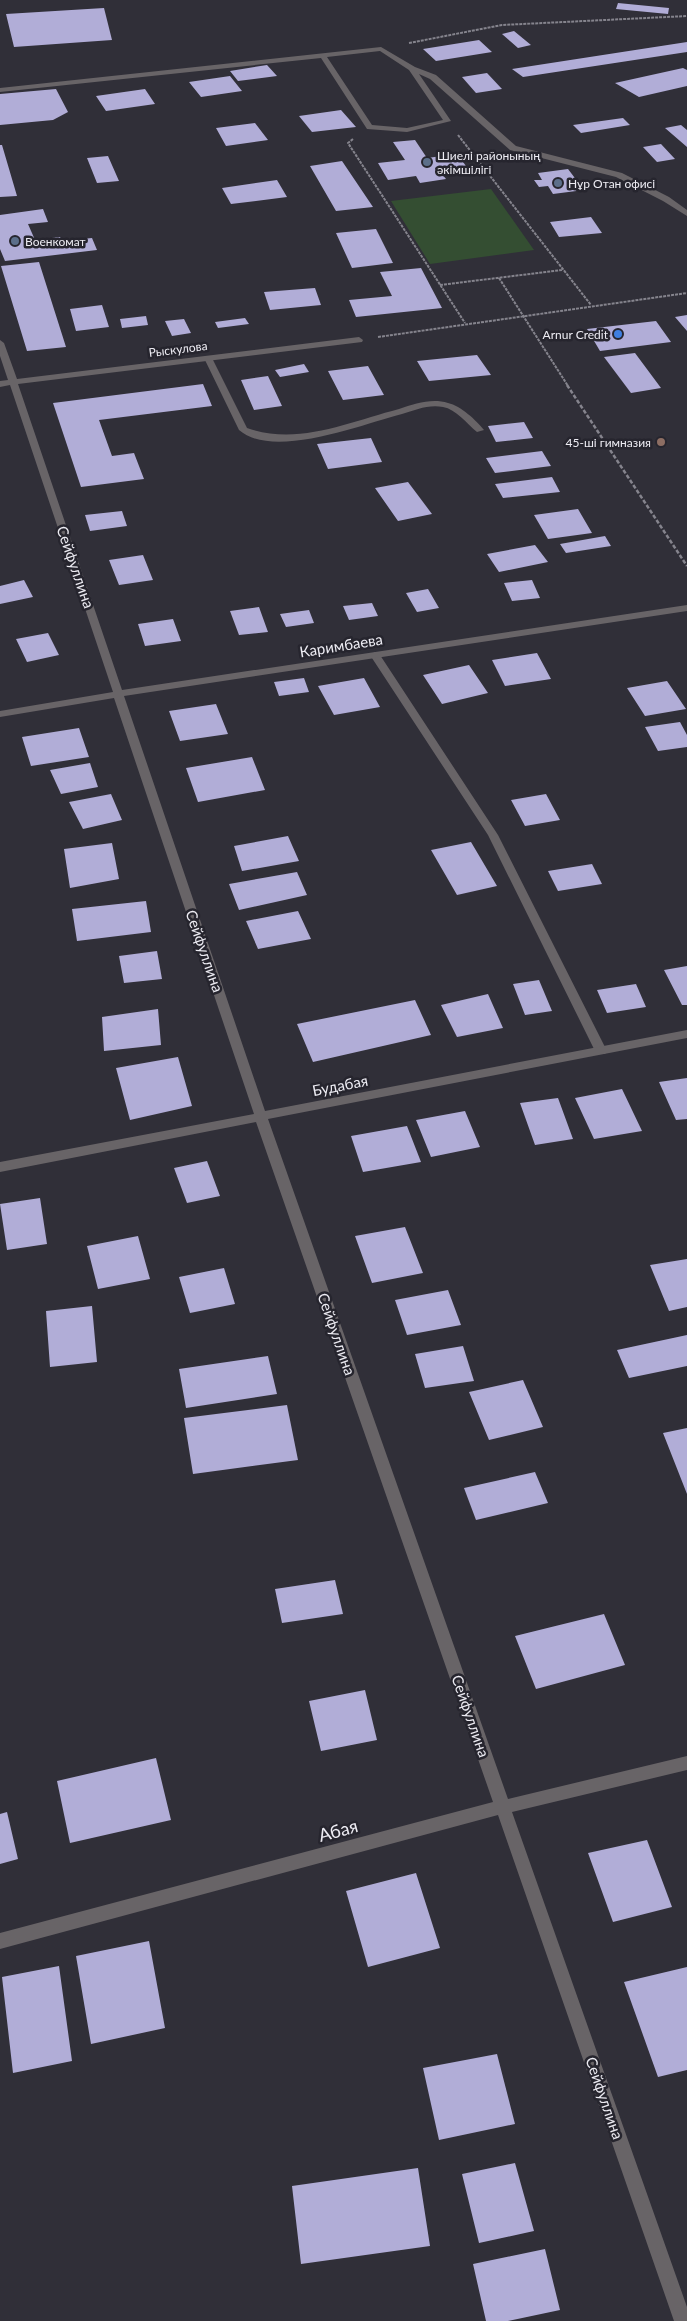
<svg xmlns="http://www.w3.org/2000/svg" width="687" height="2321" font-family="Lato,sans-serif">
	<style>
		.green { fill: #344e32 }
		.building { fill: #b1add7 }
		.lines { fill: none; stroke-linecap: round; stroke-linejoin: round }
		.path-far1 { stroke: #85848d; stroke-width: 2; stroke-dasharray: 3 1; stroke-linecap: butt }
		.path { stroke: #85848d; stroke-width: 2.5; stroke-dasharray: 4 2; stroke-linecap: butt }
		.service { fill: #686467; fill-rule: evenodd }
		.minor { fill: #686467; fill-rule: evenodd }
		.service-dot { fill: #5c6f8a; stroke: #26252e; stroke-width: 2 }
		.shop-dot { fill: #3f7fe0; stroke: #26252e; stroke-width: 2 }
		.education-dot { fill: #8d6e63; stroke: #26252e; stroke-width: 2 }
		.labels { text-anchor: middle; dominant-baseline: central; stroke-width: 5; stroke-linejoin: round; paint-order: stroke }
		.far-poi-label { font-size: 12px; fill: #edecf3; stroke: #26252e; text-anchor: start }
		.far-street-label { font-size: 12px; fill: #edecf3; stroke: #26252e }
		.street-label { font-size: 15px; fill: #edecf3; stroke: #26252e }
		.near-street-label { font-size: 18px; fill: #edecf3; stroke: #26252e }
	</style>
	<rect width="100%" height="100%" fill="#302f38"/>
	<path class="green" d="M491,189L534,250L430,264L391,201Z"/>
	<path class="building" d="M618,3L669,8L668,14L616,9Z
		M104,8L112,40L14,47L6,14Z
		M514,31L531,45L518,48L502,34Z
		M479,40L492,52L436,61L423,49Z
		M687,42V52L523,77L512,69Z
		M267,65L277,76L238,81L230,71Z
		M683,68L687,70V86L639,97L615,83Z
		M487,73L502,89L476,93L462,77Z
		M230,76L242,91L201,97L189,82Z
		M56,89L68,112L53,120L0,125V94Z
		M145,89L155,104L106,111L96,96Z
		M341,110L356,127L312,132L299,116Z
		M623,118L630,125L581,133L573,125Z
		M255,123L268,140L226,146L216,128Z
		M681,125L687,130V147L665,128Z
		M415,140L427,158L457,154L469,170L442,174L446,179L420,183L416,176L388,180L378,163L405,160L393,142Z
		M661,144L675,159L657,162L643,147Z
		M0,145H2L17,196L0,197Z
		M108,156L119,181L97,183L87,158Z
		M342,161L373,207L336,211L310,166Z
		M568,169L584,190L553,194L548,186L539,187L534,180H542L538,173Z
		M277,180L287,197L231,204L222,188Z
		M43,209L48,222L28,224L35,240L60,237L62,241L92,238L97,250L5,261L0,249V215Z
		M591,217L602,233L559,237L550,222Z
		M376,229L393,263L352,268L336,233Z
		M39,262L66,347L27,351L1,266Z
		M421,268L442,308L356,317L349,300L392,296L380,272Z
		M315,288L321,305L270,310L264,292Z
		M102,305L109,327L76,331L70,309Z
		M687,315V331L675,317Z
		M146,316L148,325L122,328L120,319Z
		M245,318L249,324L218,328L215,322Z
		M184,319L191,333L172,336L165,321Z
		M656,321L671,342L600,351L587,329Z
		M635,353L661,388L631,393L604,357Z
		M477,355L491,375L429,381L417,361Z
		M304,364L309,372L280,377L275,370Z
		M368,366L384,395L343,400L328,371Z
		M268,376L282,406L254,410L241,380Z
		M203,384L212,406L99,420L112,456L134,453L144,479L81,487L53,403Z
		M524,422L533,438L496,442L488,426Z
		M371,438L382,462L328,469L317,444Z
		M542,451L551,466L495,473L486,458Z
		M552,477L560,492L503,498L495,484Z
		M408,482L432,514L398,521L375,488Z
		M578,509L592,533L548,539L534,515Z
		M122,511L127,526L90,531L85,515Z
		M605,536L611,546L566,553L560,544Z
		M535,545L548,562L499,572L487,554Z
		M143,555L153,580L119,585L109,560Z
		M24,580L33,597L0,604V586Z
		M532,580L540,598L512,601L504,583Z
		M428,589L439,608L417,612L406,593Z
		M372,603L378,616L349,620L343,606Z
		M259,607L268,632L239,635L230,611Z
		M309,610L314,623L286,627L280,614Z
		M173,619L181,641L145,646L138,624Z
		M48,633L59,655L27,662L16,639Z
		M537,653L551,679L505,686L492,660Z
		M469,665L488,693L442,704L423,675Z
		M304,678L309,692L279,696L274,682Z
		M364,678L380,707L334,715L318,686Z
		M667,681L686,709L645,716L627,688Z
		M216,704L228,734L180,741L169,711Z
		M680,722L687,735V747L658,751L645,727Z
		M79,728L89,757L31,766L22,737Z
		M252,757L265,790L198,802L186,768Z
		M90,763L98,787L61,794L50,770Z
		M111,794L122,820L83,829L69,802Z
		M546,794L560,820L525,826L511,800Z
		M288,836L299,861L242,871L234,846Z
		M471,842L497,886L457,895L431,850Z
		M112,843L119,879L70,888L64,849Z
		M592,864L602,884L558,891L548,871Z
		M297,872L307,895L239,910L229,884Z
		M146,901L151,932L77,941L72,909Z
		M298,911L311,939L258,949L246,921Z
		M157,951L162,979L124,983L119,956Z
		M687,966V1005H682L664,970Z
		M539,980L552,1011L525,1015L513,984Z
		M636,984L646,1007L607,1013L597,990Z
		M488,994L503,1028L457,1037L441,1005Z
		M415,1000L431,1035L313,1062L297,1024Z
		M158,1009L161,1045L104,1051L102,1017Z
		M178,1057L192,1106L130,1120L116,1068Z
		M687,1078V1119L676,1120L659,1082Z
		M622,1089L642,1131L594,1139L575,1098Z
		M558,1098L573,1139L535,1145L520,1103Z
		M465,1111L480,1147L431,1157L416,1120Z
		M407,1126L421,1162L363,1172L351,1136Z
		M207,1161L220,1196L187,1203L174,1168Z
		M40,1198L47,1244L7,1250L0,1204Z
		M405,1227L423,1273L372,1283L355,1236Z
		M138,1236L150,1279L98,1289L87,1246Z
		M687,1259V1307L669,1311L650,1265Z
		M224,1268L235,1304L190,1313L179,1277Z
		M448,1290L461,1325L407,1335L395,1300Z
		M92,1306L97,1362L50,1367L46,1311Z
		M687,1335V1366L629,1378L617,1350Z
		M463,1346L474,1381L425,1388L415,1354Z
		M268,1356L277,1394L186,1408L179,1369Z
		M523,1380L543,1427L489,1440L469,1392Z
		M287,1405L298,1460L193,1474L184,1418Z
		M687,1428V1494L663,1433Z
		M535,1472L548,1503L476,1520L464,1488Z
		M335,1580L343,1614L282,1623L275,1589Z
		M604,1614L625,1665L536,1689L515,1636Z
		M365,1690L377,1740L321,1751L309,1701Z
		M156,1758L171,1820L70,1843L57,1781Z
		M7,1812L18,1859L0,1864V1814Z
		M647,1840L672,1907L613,1922L588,1853Z
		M416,1873L440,1948L368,1967L346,1891Z
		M149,1941L165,2028L91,2044L76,1956Z
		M59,1966L72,2061L13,2073L2,1977Z
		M687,1967V2070L658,2077L624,1982Z
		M497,2054L515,2124L439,2140L423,2068Z
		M515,2163L534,2231L479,2243L462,2174Z
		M418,2168L430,2246L301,2264L292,2186Z
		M545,2249L560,2310L508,2321H486L473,2264Z"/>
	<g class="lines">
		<path class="path-far1" d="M409,43L502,25L687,16
			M458,135L591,305
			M353,139L348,143L465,323
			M499,278L568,386
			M440,285L562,270
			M378,337L687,293"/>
		<path class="path" d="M567,385L687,566"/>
		<path class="service" d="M381,47L415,67L436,75L516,146L622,173L669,197L687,210V216L663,201L616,177L510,150L430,79L419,74L451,121L407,132L367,129L321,58L0,92V88ZM380,51L409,70L443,120L407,128L372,125L327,57Z
			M205,356L212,358L247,428C298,446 349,422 399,409C415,404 431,398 448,403C461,406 476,420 484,430L477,432C467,424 456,409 443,407C429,404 415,410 402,414C363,424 273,460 239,430L204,358Z
			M375,652L380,655L498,835L607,1051L605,1054H597L595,1051L488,835L370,655Z"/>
		<path class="minor" d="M359,337L363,340L362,342L18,384L122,690L687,605V611L124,696L265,1111L687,1030V1038L268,1119L508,1799L687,1756V1770L512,1812L687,2307V2321H674L498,1815L0,1949V1933L493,1802L256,1122L0,1172V1162L254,1114L114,698L0,717V711L113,692L10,385L0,387V381L8,380L0,356V340L4,343L17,379Z"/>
	</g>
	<g class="service-dot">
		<circle cx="427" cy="162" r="5"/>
		<circle cx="558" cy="183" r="5"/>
		<circle cx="15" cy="241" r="5"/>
	</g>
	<circle class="shop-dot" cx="618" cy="334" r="5"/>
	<circle class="education-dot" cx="661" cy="442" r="5"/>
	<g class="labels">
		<g class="far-poi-label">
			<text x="437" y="155">Шиелі районының<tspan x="437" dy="14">әкімшілігі</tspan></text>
			<text x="568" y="183">Нұр Отан офисі</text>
			<text x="25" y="241">Военкомат</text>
			<text x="608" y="334" text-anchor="end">Arnur Credit</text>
			<text x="651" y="442" text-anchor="end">45-ші гимназия</text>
		</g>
		<g class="far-street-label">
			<text transform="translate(178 349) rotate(-7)">Рыскулова</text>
		</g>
		<g class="street-label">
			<text transform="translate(76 567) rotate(71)">Сейфуллина</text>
			<text transform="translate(341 645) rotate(-9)">Каримбаева</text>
			<text transform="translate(205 951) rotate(71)">Сейфуллина</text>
			<text transform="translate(340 1085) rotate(-11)">Будабая</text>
			<text transform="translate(337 1334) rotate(71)">Сейфуллина</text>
			<text transform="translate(471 1716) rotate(71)">Сейфуллина</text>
			<text transform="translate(605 2098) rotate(71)">Сейфуллина</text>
		</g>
		<g class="near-street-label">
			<text transform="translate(338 1830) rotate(-15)">Абая</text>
		</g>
	</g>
</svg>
